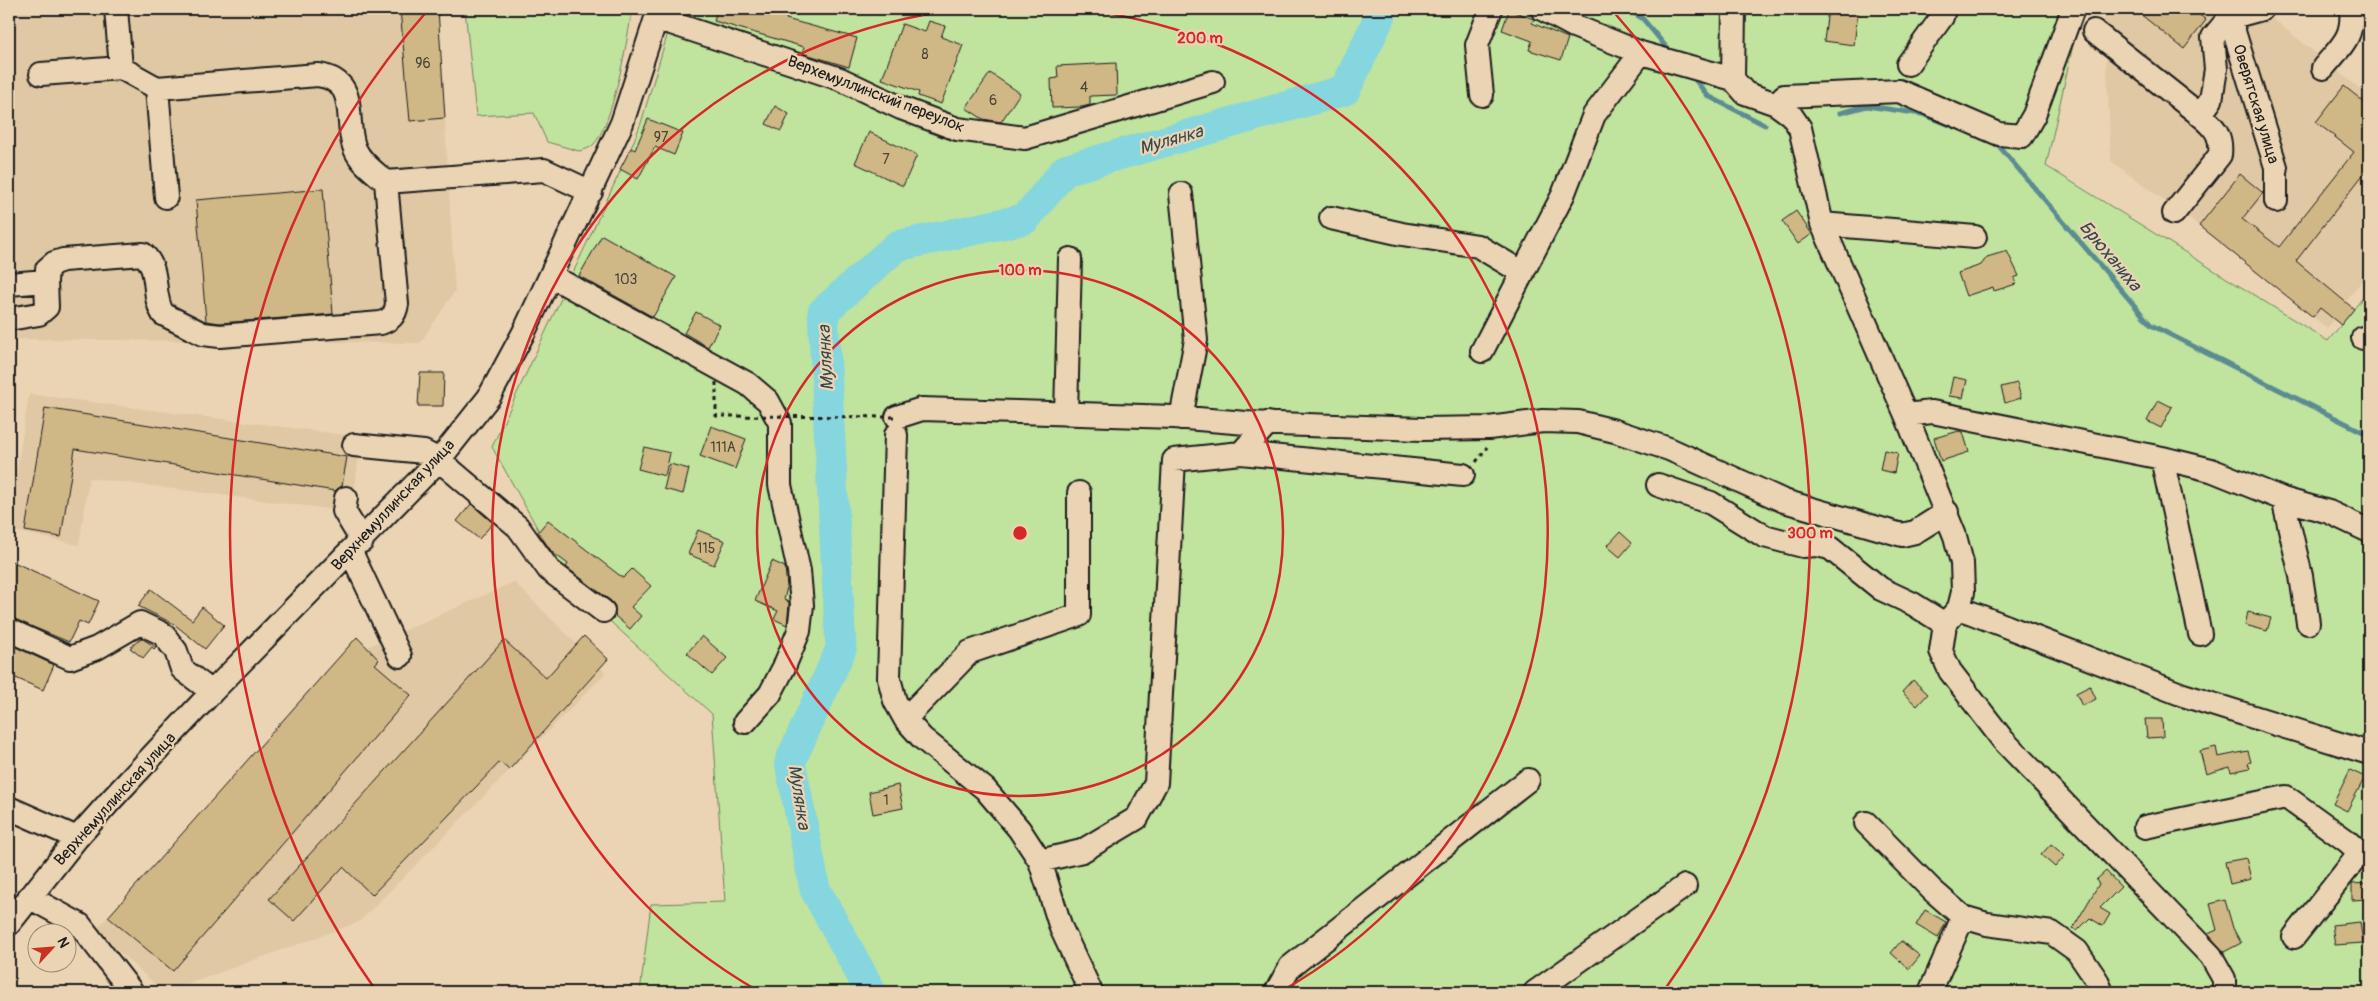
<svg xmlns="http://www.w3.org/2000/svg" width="2378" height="1001" font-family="Pangolin,sans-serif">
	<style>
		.built { fill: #dfc8a3 }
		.green { fill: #c0e39d; stroke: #6e805c }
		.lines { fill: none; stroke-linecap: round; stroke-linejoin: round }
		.stream { stroke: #5b8c91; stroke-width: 5 }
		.river { stroke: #85d6df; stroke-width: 31 }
		.building { fill: #d0b786; stroke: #1c1c1c }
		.minor-casing { stroke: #1c1c1c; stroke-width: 26 }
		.path { stroke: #1c1c1c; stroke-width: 3; stroke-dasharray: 4 4; stroke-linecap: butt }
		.minor { stroke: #ebd4b4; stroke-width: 22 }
		.path-bridge { stroke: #1c1c1c; stroke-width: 3; stroke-dasharray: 4 4; stroke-linecap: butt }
		.ring { fill: none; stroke: #d62828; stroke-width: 2.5 }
		.labels { text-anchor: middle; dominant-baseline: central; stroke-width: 4.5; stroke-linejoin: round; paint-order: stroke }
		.number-label { font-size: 14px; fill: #494336 }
		.street-label { font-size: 16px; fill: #1c1c1c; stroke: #ebd4b4 }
		.water-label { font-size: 18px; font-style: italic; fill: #364a4d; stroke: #ebd4b4 }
		.centre { fill: #d62828; stroke: #ebd4b4; stroke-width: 2.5 }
		.ring-label { font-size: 15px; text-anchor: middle; font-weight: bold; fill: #d62828; stroke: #ebd4b4; stroke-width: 4.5; stroke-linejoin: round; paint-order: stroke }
	</style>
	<rect width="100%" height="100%" fill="#ebd4b4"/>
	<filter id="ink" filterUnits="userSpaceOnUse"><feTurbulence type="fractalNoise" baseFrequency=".02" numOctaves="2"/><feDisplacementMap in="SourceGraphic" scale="10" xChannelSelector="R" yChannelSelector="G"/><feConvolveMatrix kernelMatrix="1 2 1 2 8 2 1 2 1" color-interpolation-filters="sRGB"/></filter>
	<g filter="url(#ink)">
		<path class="built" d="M9,9H438L455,291L420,343L9,339Z
			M2104,9H2261L2369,96V271L2327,328L2199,226L2111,161Z
			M29,394L361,437L352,512L89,478L79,545L9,530V519Z
			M514,582L606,673L359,922L166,992H163L96,930L349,655Z"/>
		<path class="green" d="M465,9H632C628,37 613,126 593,145C590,148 584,150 579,151L547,142L534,113L476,116Z
			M675,9H2081L2046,166L2328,341L2369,290V992H640L651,904L725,902L712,714L568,583L492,447L631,148L641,123Z"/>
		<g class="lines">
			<path class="stream" d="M1627,9L1643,19L1667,48
				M1696,81L1708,96L1765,125
				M1840,113L1867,106L1922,114L1955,127
				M1993,142L1998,145L2151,325L2369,435"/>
			<path class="river" d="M871,992L815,889L790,762L841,649L823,312L897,246L1025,219L1065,170L1345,90L1381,14L1378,9"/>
		</g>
		<path class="building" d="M400,9H438L445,118L410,121Z
			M717,9H789L786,19L857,38L849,67L802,53L804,47L714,21Z
			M1828,9L1858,13L1854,45L1824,41Z
			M2134,9H2192L2206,20L2184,49Z
			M1509,10L1534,19L1532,23L1568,38L1561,60L1529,50L1532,41L1502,30Z
			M929,21L945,26L941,37L963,45L941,104L918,96L919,92L882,79L902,24L925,32Z
			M1116,63L1117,95L1090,96V105L1082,107L1052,108L1051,79L1058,78L1057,66Z
			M990,73L1020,93L1001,122L983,119L966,108Z
			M2344,86L2369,106V167L2296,261L2354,309L2341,325L2320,308L2313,317L2199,226L2240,174L2263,193L2242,219L2279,247L2354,152L2316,122Z
			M775,106L789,114L781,131L766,124Z
			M648,119L683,133L674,155L655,147L638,179L620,169L631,148L635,150Z
			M869,132L917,155L903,186L855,163Z
			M323,189L333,314L220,323L206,321L196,200Z
			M1796,211L1812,234L1798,244L1782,221Z
			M602,235L676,277L653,317L579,276Z
			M2007,251L2019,276L2014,278L2016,284L1994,291L1993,287L1966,296L1958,273L1981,265L1987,257Z
			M696,312L720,325L708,347L684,333Z
			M420,373H444L443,406H418Z
			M1953,377L1967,380L1963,398L1949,396Z
			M2017,383L2021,398L2005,403L2001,387Z
			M2158,400L2172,407L2161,428L2147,421Z
			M45,408L347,457L342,486L335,491L75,449L61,537L25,531Z
			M711,426L746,439L735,469L700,456Z
			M1959,431L1963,432L1969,452L1941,461L1934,438Z
			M644,447L670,453L665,476L638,469Z
			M1884,450L1898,453L1894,473L1880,470Z
			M670,464L689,469L683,494L664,489Z
			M471,504L493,523L479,539L457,521Z
			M548,520L623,578L632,569L651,586L631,607L641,616L630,629L615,616V606L611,601L566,567L568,564L552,552L538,532Z
			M698,530L725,541L714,565L688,554Z
			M1620,532L1632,543L1620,557L1607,546Z
			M9,560L99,601L88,625L79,621L69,642L9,617Z
			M772,561L785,567L787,587L784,600L789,602V605L787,625L774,619L778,611L755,601Z
			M151,589L192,620L202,607L224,625L205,649L174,624L138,606Z
			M2248,612L2271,618L2267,631L2245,625Z
			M584,636L608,659L509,770L500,762L372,895L343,867L294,921L269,899L504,640L546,678Z
			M702,636L727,658L712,675L687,653Z
			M357,637L379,660L375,664L411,695L173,971L108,917Z
			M141,638L156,647L154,649L152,647L143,658L130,648Z
			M9,644L54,665L43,690L9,675Z
			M1913,680L1928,694L1917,706L1902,692Z
			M2090,686L2096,699L2082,706L2076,693Z
			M2145,719H2162L2163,737L2147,738Z
			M2216,747L2218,757L2248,751L2251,762L2248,763L2250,768L2231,772L2230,767L2206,774L2200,751Z
			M2350,770L2365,777L2347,811L2333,804Z
			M898,785L903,808L873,814L869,792Z
			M2051,844L2065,856L2055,867L2041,855Z
			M2246,858L2251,879L2230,884L2225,862Z
			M2106,871L2121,887L2100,908L2110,914L2103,926L2090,918L2077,931L2073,928L2099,884L2096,880Z
			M2369,883V899L2352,900V884Z
			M2225,900L2233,928L2241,943L2224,952L2208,934L2217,930L2210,904Z
			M1925,910L1946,922L1938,938L1916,925Z
			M2360,922L2363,943L2335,945L2332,925Z
			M1901,941L1920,956L1909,969L1891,953Z"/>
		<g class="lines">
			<g class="minor-casing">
				<path id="minor" d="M116,9L121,68
					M1542,9L1574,26L1641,53
					M2227,9L2276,167V201
					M656,18L840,79L901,108L957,129L1025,138L1213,82
					M2094,31L2200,115
					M1908,64L1942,17L1944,9
					M2323,68C2341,46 2354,38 2351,9
					M41,74L121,68L157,88L318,75C361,81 343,120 355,149C361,163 375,172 386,182
					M1733,79L1734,9
					M157,88L166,197
					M1482,95L1477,45L1491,9
					M1776,104L1784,96L1899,91L1999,134L2022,136L2034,115L2073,9
					M1181,194L1196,340L1181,418
					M2174,213L2220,155C2222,135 2215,127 2200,115L2211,100L2216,69L2213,37L2229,18L2262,9
					M1331,218L1402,234L1478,246L1523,273
					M1822,224L1975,237
					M551,276L748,384L768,401L780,423V485L799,571L802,605L799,631L784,667L770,694L745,722
					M9,284L46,281L47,269L54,263L63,260L143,254C161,270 151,295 163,314L203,334L220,336L381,323C391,319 395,316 397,304L386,182L544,170L591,192
					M9,319L39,314L47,307L46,281
					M2363,338L2369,339
					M1482,351L1563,195L1594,115L1641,53L1733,79L1745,93L1776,104L1791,115L1800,128L1822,224L1906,415L1955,536L1962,563L1963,592L1959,608L1945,624L1941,651L1950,671L2003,740L2211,956L2224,979V992
					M1066,414L1070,259
					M1906,415L1932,412L2162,458L2211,470L2283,499L2329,512L2369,531
					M897,417L922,409L1174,417L1246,423L1422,429L1489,428L1543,421L1578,422L1615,431L1669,449L1784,501L1902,535L1915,532L1947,512
					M896,435L889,678L895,701L905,719L922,738L985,789L1019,829L1040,861L1061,928L1091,992
					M354,445L424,452L439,460L518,527L549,570L603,611
					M1241,453L1463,475
					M2162,458L2200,634
					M1658,485L1711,503L1764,536L1803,546L1817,545L1830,548L1881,589L1913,604L1945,624
					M346,498L344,511L362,541
					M2283,499L2301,576L2308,623
					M351,552L400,656
					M1959,608L2183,695L2369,753
					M9,630L70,658L97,648L140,623L163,634L176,651L182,669L212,692
					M905,719L970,652L1079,615V493
					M9,808L77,838
					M1866,823L1932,890L1963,917
					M2145,827L2286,797L2347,841L2360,853L2369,854
					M1040,861L1082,851L1137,818L1156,783L1174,460L1241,453L1268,423
					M29,897L80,925L132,992
					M9,924L77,838L112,799L212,692L439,460L489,397L524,332L622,123L659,9
					M2294,937L2360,853
					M1276,992L1290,967L1528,780
					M1535,992L1685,886
					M1930,992L1963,917L1987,924L2052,933L2077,951L2096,979L2102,992"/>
			</g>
			<path class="path" d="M1476,462L1487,447"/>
			<use href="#minor" class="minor"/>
			<path class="path-bridge" d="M716,382V416L897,417"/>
		</g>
	</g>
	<g class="ring">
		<circle cx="1020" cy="533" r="263"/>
		<path d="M760 992A527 527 0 0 1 965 9M1075 9A527 527 0 0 1 1280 992"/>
		<path d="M377 992A790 790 0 0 1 428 10M1612 10A790 790 0 0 1 1663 992"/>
	</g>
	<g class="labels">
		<g class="number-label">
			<text x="925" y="54">8</text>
			<text x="423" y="63">96</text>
			<text x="1084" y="87">4</text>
			<text x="993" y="100">6</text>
			<text x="661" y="137">97</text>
			<text x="886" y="159">7</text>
			<text x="626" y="279">103</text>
			<text x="723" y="447">111А</text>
			<text x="706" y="548">115</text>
			<text x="886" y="800">1</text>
		</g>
		<g class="street-label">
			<text transform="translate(876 94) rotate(21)">Верхемуллинский переулок</text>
			<text transform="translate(2256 104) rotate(73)">Оверятская улица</text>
			<text transform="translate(393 505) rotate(-47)">Верхнемуллинская улица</text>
			<text transform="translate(115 799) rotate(-48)">Верхнемуллинская улица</text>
		</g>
		<g class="water-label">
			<text transform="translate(1171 140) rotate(-16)">Мулянка</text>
			<text transform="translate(2110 256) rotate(50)">Брюханиха</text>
			<text transform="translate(826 358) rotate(-93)">Мулянка</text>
			<text transform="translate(799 797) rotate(81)">Мулянка</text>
		</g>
	</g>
	<circle cx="1020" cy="533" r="8" class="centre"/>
	<g class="ring-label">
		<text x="1200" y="43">200 m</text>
		<text x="1020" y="275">100 m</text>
		<text x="1810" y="538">300 m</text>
	</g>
	<rect width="2378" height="1001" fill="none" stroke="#ebd4b4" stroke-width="30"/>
	<rect x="15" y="15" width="2348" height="971" fill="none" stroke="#1c1c1c" stroke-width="2" filter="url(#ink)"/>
	<g transform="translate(52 948) rotate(64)"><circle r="24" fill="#ebd4b4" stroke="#988a77"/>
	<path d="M0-4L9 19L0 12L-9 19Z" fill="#c8321e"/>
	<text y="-8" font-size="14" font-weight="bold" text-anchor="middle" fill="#1c1c1c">N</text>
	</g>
</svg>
